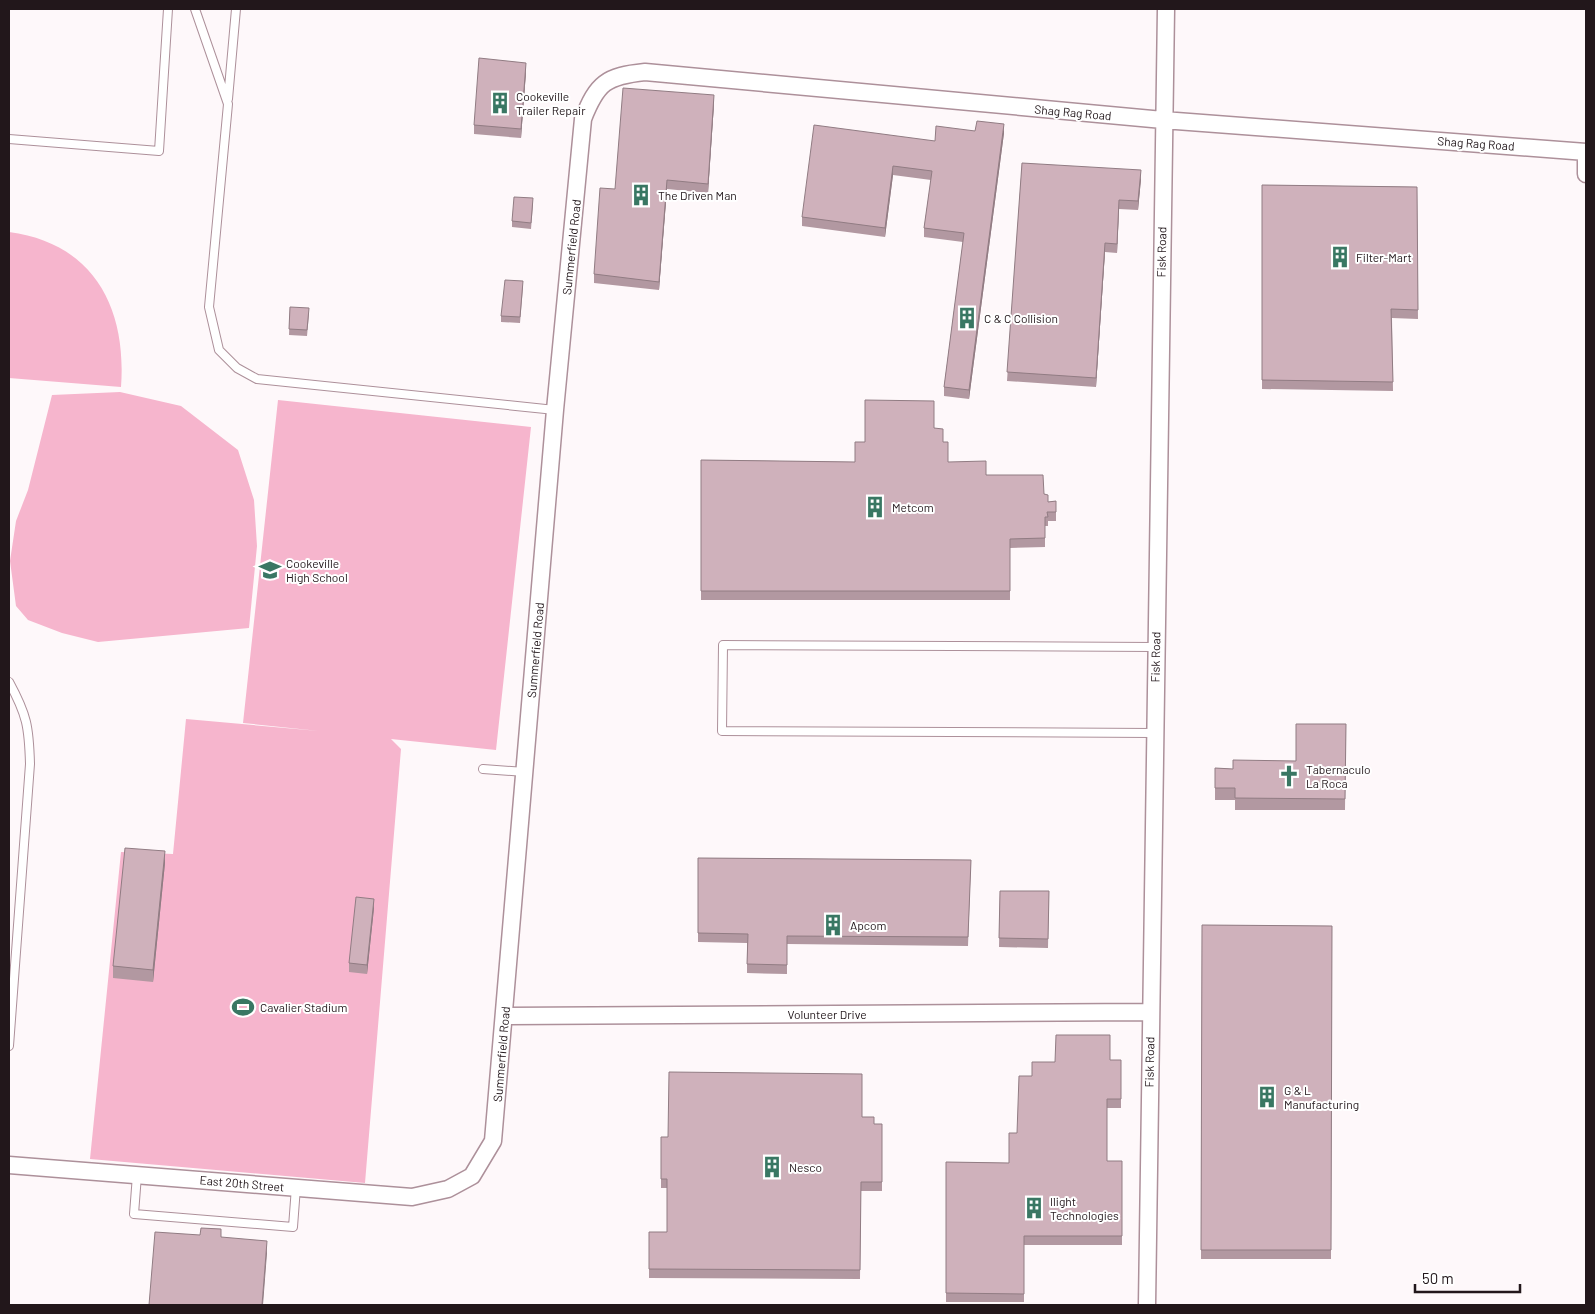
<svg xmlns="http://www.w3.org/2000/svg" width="1595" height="1314" font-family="Barlow,sans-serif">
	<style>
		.green { fill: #f6b5cd }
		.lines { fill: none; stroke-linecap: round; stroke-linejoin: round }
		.service-casing { stroke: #ad909a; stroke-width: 10 }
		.minor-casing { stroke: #ad909a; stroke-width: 19 }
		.service { stroke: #fff; stroke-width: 8 }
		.minor { stroke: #fff; stroke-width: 16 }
		.wall { fill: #b298a1 }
		.shaded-wall { fill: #917c83 }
		.building { fill: #cfb1bb; stroke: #917c83 }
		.labels { text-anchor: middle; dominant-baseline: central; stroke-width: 4; stroke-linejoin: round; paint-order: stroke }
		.poi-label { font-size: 12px; fill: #22171b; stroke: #fff; text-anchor: start }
		.street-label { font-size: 12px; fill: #22171b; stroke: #fff }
	</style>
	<rect width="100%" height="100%" fill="#fef8fa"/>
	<path class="green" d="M9,232C93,243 127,307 121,387L9,378Z
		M120,392L181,406L238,450L254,500L257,546L249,628L98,642L62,633L28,620L16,606L10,561L16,521L28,490L52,395Z
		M278,400L531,427L496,750L391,739L401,749L365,1183L90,1159L121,852L173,854L186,719L319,731L243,723Z"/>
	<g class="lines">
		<g class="service-casing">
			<path id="service" d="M195,9L228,104L209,307L219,350L237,368L257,379L555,410
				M228,99L236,9
				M9,139L159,151L168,9
				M9,682C27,715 29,727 30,764L9,1046
				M1154,733L722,731L723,645L1155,647
				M483,769L525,772
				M137,1175L134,1214L293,1227L296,1187"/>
		</g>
		<g class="minor-casing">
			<path id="minor" d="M1586,152V174
				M505,1016L1149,1012
				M9,1165L412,1197L448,1189L472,1176L493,1141L555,410L583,119C597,83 606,76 645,72L1163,120L1586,152
				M1147,1305L1166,9"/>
		</g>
		<use href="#service" class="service"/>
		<use href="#minor" class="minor"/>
	</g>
	<path class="wall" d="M526,72L521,138L474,134V125Z
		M714,104L708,193L667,189L659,290L594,283V274L615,189Z
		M975,131L1004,133L969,399L944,396V387L963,242L924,237V228L931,180L893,175L885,237L802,226V217L935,141Z
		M1022,163L1141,179L1138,210L1119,209L1117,253L1105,252L1096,387L1007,381Z
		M1262,185L1417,187L1418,319L1392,318L1393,391L1262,389Z
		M533,204L531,229L512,227V221Z
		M523,287L520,323L501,322V316Z
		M290,307L309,314L307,336L289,335Z
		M934,428L943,442L948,462L1044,494L1048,502L1056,501V521H1048V526H1045V547L1010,548V600H701V460L855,462L865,442Z
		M1346,724L1345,810H1235V800H1215V768L1233,769L1296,761Z
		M698,858L971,860L968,946L787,944V974L747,973V943L698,942Z
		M165,863L153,982L113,978V966Z
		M1000,891H1049L1048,948L999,947Z
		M374,908L367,974L349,972V963Z
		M1202,925L1332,926L1331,1259H1201Z
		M1121,1060V1108H1107V1161H1122V1245H1024V1302H946V1162L1009,1163L1032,1076L1055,1062Z
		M862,1117L874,1124H882V1191H861L860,1279L649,1278V1232H667V1188H661V1137H668Z"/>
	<path class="shaded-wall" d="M526,63V72L521,138V129Z
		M714,95V104L708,193V184Z
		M1004,124V133L969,399V390Z
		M893,166V175L885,237V228Z
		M1141,170V179L1138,210V201Z
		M667,180V189L659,290V282Z
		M1119,200V209L1117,253V244Z
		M1105,243V252L1096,387V378Z
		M165,851V863L153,982V970Z
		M374,899V908L367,974V965Z
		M267,1241V1253L263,1305H262Z"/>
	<path class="building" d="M479,58L526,63L521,129L474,125Z
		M623,88L714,95L708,184L667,180L659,282L594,274L600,188L615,189Z
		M977,121L1004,124L969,390L944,387L964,233L924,228L932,171L893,166L885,228L802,217L814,125L935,141L936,126L975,131Z
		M1022,163L1141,170L1138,201L1119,200L1117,244L1105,243L1096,378L1007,372Z
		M1262,185L1417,187L1418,310L1391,309L1393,382L1262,380Z
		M514,197L533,198L531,223L512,221Z
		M505,280L523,281L520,317L501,316Z
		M290,307L309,308L307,330L289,329Z
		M865,400L934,401V428L943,429V442H948V462L986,461V475H1043L1044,494L1048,495V502L1056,501V512H1047L1048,517H1045V538L1010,539V591H701V460L855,462V442H865Z
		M1296,724H1346L1345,799L1235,798V788H1215V768L1233,769V760L1296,761Z
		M125,848L165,851L153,970L113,966Z
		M698,858L971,860L968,937L787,936V965L747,964L748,934L698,933Z
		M1000,891H1049L1048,939L999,938Z
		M356,897L374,899L367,965L349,963Z
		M1202,925L1332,926L1331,1250H1201Z
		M1056,1035H1110V1060H1121V1099H1107V1161H1122V1236H1024V1294L946,1293V1162L1009,1163V1133H1017L1019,1076H1032V1062H1055Z
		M669,1072L862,1074V1117H874V1124H882V1182H861L860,1270L649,1269V1232H667V1179H661V1137H668Z
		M201,1228L221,1229V1237L267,1241L262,1305H149L155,1232L200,1235Z"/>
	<defs>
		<g id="building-bare" transform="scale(1.725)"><path d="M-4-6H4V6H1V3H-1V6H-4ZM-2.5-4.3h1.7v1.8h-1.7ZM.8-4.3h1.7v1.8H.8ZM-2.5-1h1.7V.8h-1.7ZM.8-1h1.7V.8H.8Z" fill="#397763" stroke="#fff" stroke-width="2.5" paint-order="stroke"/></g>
		<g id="school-bare" transform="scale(1.725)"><path d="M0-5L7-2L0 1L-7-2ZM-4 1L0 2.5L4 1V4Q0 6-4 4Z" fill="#397763" stroke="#fff" stroke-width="2.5" paint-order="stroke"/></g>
		<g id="church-bare" transform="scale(1.725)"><path d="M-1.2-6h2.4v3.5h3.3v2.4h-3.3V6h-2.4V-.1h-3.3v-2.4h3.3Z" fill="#397763" stroke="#fff" stroke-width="2.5" paint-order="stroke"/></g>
		<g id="stadium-bare" transform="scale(1.725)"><path d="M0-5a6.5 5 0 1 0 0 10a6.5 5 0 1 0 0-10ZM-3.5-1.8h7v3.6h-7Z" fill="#397763" stroke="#fff" stroke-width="2.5" paint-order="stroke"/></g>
	</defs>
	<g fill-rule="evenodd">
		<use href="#building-bare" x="500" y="103"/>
		<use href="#building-bare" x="641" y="195"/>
		<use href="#building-bare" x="1340" y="257"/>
		<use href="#building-bare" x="967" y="318"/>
		<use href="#building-bare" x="875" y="507"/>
		<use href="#school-bare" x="270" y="570"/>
		<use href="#church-bare" x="1289" y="776"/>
		<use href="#building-bare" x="833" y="925"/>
		<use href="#stadium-bare" x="243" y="1007"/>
		<use href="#building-bare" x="1267" y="1097"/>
		<use href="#building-bare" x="772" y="1167"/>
		<use href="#building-bare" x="1034" y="1208"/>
	</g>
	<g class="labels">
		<g class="poi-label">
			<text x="516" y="96">Cookeville<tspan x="516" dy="14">Trailer Repair</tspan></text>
			<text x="658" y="195">The Driven Man</text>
			<text x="1356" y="257">Filter-Mart</text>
			<text x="984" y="318">C &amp; C Collision</text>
			<text x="892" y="507">Metcom</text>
			<text x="286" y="563">Cookeville<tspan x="286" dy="14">High School</tspan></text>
			<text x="1306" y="769">Tabernaculo<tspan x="1306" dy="14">La Roca</tspan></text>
			<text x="850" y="925">Apcom</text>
			<text x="260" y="1007">Cavalier Stadium</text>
			<text x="1284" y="1090">G &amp; L<tspan x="1284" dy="14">Manufacturing</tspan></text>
			<text x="789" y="1167">Nesco</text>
			<text x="1050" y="1201">Ilight<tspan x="1050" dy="14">Technologies</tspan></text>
		</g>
		<g class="street-label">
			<text transform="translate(1073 112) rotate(5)">Shag Rag Road</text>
			<text transform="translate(1476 143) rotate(4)">Shag Rag Road</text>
			<text transform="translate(571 247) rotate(-84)">Summerfield Road</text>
			<text transform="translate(1161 252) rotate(-89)">Fisk Road</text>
			<text transform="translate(535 650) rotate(-85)">Summerfield Road</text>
			<text transform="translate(1155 657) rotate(-89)">Fisk Road</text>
			<text x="827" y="1014">Volunteer Drive</text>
			<text transform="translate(501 1054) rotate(-85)">Summerfield Road</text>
			<text transform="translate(1149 1062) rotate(-89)">Fisk Road</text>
			<text transform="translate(242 1183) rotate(5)">East 20th Street</text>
		</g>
	</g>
	<rect width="1595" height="1314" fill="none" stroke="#22171b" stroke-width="20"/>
	<path d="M1415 1284v8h105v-8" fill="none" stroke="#22171b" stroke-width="2.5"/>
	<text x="1422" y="1284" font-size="15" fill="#22171b" stroke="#ffffff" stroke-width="4" paint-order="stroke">50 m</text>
</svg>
